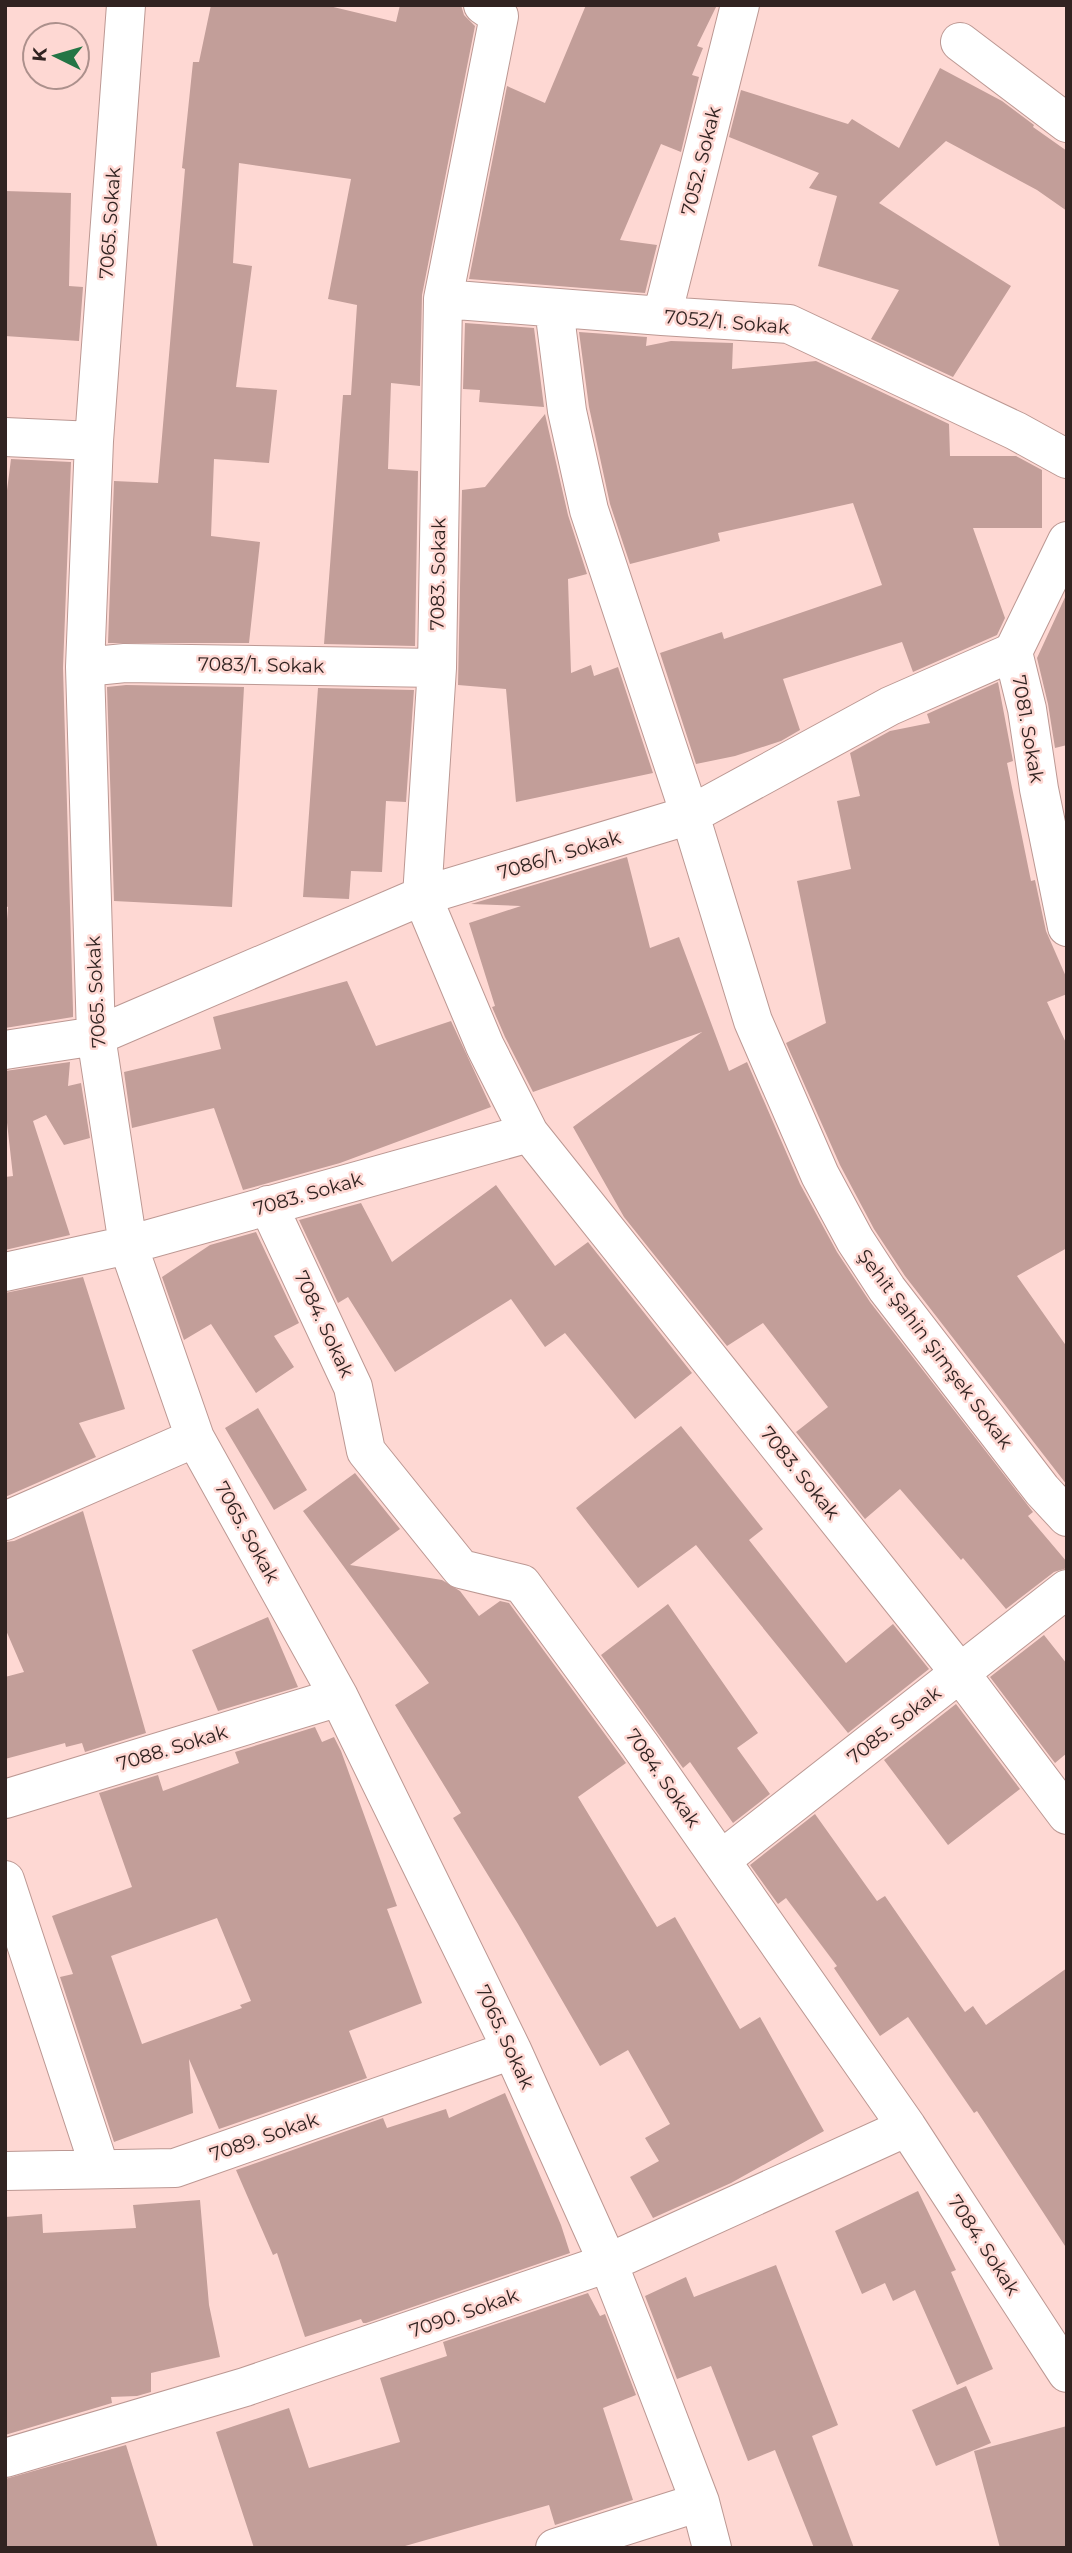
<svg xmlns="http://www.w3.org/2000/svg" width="1072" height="2553" font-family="Montserrat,sans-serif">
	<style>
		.building { fill: #c29e99; fill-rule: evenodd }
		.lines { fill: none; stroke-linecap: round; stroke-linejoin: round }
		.street-casing { stroke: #bc9893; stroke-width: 40 }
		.secondary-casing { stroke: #bc9893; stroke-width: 40 }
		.street { stroke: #fff; stroke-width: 38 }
		.secondary { stroke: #fff; stroke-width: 38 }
		.labels { text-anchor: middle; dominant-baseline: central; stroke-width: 5; stroke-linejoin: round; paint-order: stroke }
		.street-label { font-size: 19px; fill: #312321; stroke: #fed8d3 }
	</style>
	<rect width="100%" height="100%" fill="#fed8d3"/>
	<path class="building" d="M211,5H325L396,22L400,5H461L464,15L475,26L422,295L420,386L391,383L388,469L418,471L415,646L324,644L343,395H351L357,305L328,299L351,179L239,163L233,263L252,266L236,387L277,390L269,463L214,459L211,536L260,542L249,643H108L114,481L158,483L185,169L182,168L193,62H199Z
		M586,5H717L697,46L703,48L692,75L699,77L681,152L661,144L620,240L657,245L645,293L469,279L507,86L545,103Z
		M940,68L1002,101L1034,125L1033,127L1067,151V211L1037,190L946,141L879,203L1011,286L953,377L871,339L899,290L818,266L837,196L809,188L819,173L729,137L741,90L848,124L852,119L899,148Z
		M5,191L71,193L69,286L83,287L79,341L5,336Z
		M465,323L534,328L544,407L479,402L480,390L463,389Z
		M579,332L647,337L646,346L671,341L733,343L732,369L816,361L949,424L950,456H1016L1042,470V528H973L1005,618L997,635L913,672L902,642L783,679L800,730L781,741L735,756L696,764L660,653L722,632L724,639L882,585L853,503L718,533L720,541L630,564L610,504L589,407Z
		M545,414L568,515L587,574L568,579L571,673L591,665L594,676L618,667L653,773L516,802L506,689L458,685L462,490L485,487Z
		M11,459L71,462L63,668L73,1010V1017L5,1028V944L8,907L5,906V506Z
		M1067,593V745L1055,748L1048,704L1037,658Z
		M998,682L1013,761L1007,763L1031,881L1035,880L1046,931L1067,979V994L1047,1002L1067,1045V1248L1017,1276L1067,1347V1485L905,1276L874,1229L840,1165L786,1043L826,1023L797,881L851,869L837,801L860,796L850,753L890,731L930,723L927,714Z
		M126,685L244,687L232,907L114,901L107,687Z
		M318,688L414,690L406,802L386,801L382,872L351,871L349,899L303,897Z
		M627,857L650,948L679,937L729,1071L747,1062L800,1184L837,1252L870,1302L1033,1512L1028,1516L1067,1562V1568L1054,1572L1006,1609L963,1558L961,1560L900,1489L865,1519L796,1432L828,1407L763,1323L727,1346L624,1217L573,1127L702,1032L533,1092L505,1037L492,1007L495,1006L469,923L521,906L471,904Z
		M347,981L376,1046L451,1021L491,1107L340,1163L243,1190L214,1108L132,1128L124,1072L221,1049L213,1017Z
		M70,1062L68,1086L81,1083L90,1138L64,1145L46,1115L33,1121L70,1235L5,1250V1177L13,1176L5,1105V1071Z
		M496,1185L555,1266L588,1242L692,1373L635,1419L565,1333L545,1347L511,1299L395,1372L348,1297L338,1303L299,1220L361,1203L392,1262Z
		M256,1232L299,1323L274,1336L294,1367L256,1393L211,1324L184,1340L162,1277L210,1245Z
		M83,1277L125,1409L79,1423L96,1457L5,1497V1293Z
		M258,1408L307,1490L274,1510L225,1428Z
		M681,1426L763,1529L749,1540L846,1663L893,1624L929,1669L848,1733L696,1545L638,1588L576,1508Z
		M355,1473L400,1529L350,1565L442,1580L460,1591L479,1616L500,1601L509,1603L626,1763L578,1797L657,1927L675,1917L740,2029L760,2017L824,2131L731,2183L653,2218L630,2177L659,2161L645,2138L670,2124L628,2050L600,2066L518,1924L453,1818L461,1813L395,1705L429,1683L303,1511Z
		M83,1511L146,1733L85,1752L82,1743L66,1747L65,1743L5,1759V1677L24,1672L5,1628V1542L14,1541Z
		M668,1604L758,1733L737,1748L770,1794L733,1823L690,1762L683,1768L601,1655Z
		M268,1617L298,1687L218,1711L192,1650Z
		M1044,1635L1067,1664V1753L1055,1763L990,1677Z
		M956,1704L1020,1789L948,1845L884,1760Z
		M315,1727L322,1742L334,1737L341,1751L397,1906L387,1909L422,2003L349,2031L367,2078L219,2129L189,2059L193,2113L114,2142L60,1977L73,1974L52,1916L132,1887L99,1793L158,1775L163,1791L239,1763L235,1752ZM217,1918L251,2001L240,2005L242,2008L142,2044L111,1956Z
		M815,1814L877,1901L885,1896L965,2012L973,2006L986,2025L1067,1968V2249L977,2111L974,2113L908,2017L880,2036L834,1968L837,1966L786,1898L778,1904L750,1865Z
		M505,2093L561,2225L570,2253L366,2323H363L361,2319L305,2337L277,2253L273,2255L236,2170L383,2118L387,2128L446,2109L449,2118Z
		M918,2191L956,2270L951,2272L993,2369L957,2385L915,2290L893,2301L885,2283L862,2294L835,2231Z
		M200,2200L209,2305L220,2357L151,2373V2392L137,2396L111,2397L112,2403L5,2435V2217L42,2214L43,2233L136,2228L133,2205Z
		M776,2265L838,2425L812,2436L854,2548H814L775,2450L748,2461L711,2366L677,2379L645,2296L686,2277L694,2297Z
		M588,2293L600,2316L605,2314L636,2395L603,2408L633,2500L555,2525L549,2505L398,2548H254L216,2432L289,2408L309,2468L400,2442L380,2378L447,2356L443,2342Z
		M966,2386L991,2443L936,2466L912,2410Z
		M1067,2426V2548H1000L974,2451Z
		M126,2445L158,2548H5V2479Z"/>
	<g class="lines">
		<g class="street-casing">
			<path id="street" d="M126,5L94,441L85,667L96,1036L128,1245L195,1438L339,1697L512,2050L608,2263L634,2329L700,2502L712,2548
				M483,5L499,16L443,299L437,668L422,896L485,1046L529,1133L960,1673L1067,1815
				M443,299L662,316L789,324L1016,431L1067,459
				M554,308L567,411L589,510L690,815L753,1021L820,1175L855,1240L887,1289L1042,1490L1067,1517
				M662,316L740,5
				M5,437L94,441
				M85,667L125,663L437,668
				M5,1050L96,1036L422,896L690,815L890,706L1013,652
				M268,1205L353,1387L366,1451L461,1569L522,1584L640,1745L907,2127L1067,2373
				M5,1272L128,1245L529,1133
				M5,1521L195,1438
				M5,1799L339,1697
				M721,1860L1067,1589
				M5,1880L100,2169
				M5,2171L175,2168L512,2050
				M5,2458L245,2387L608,2263L907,2127
				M555,2548L700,2502"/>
		</g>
		<g class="secondary-casing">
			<path id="secondary" d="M960,42L1067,123
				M1067,541L1013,652L1027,709L1039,789L1067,927"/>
		</g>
		<use href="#street" class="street"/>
		<use href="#secondary" class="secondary"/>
	</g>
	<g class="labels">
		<g class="street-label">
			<text transform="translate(701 161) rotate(-76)">7052. Sokak</text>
			<text transform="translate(110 223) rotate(-86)">7065. Sokak</text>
			<text transform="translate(727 322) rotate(5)">7052/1. Sokak</text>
			<text transform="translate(438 574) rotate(-89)">7083. Sokak</text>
			<text transform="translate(261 665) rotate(1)">7083/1. Sokak</text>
			<text transform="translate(1028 729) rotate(80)">7081. Sokak</text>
			<text transform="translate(559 855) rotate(-17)">7086/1. Sokak</text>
			<text transform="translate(96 992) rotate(-93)">7065. Sokak</text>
			<text transform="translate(308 1194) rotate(-16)">7083. Sokak</text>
			<text transform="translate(324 1324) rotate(65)">7084. Sokak</text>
			<text transform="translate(935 1349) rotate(53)">Şehit Şahin Şimşek Sokak</text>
			<text transform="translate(800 1473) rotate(51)">7083. Sokak</text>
			<text transform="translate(247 1532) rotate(61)">7065. Sokak</text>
			<text transform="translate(894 1725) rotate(-38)">7085. Sokak</text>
			<text transform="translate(172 1748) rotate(-17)">7088. Sokak</text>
			<text transform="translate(663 1778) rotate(55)">7084. Sokak</text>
			<text transform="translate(505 2037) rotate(65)">7065. Sokak</text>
			<text transform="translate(264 2137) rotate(-19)">7089. Sokak</text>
			<text transform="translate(984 2245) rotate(57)">7084. Sokak</text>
			<text transform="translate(464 2313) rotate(-19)">7090. Sokak</text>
		</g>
	</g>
	<rect width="1072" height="2553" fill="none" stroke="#312321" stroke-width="14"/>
	<g transform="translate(56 56) rotate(275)"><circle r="33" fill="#fed8d3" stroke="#ac908c" stroke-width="2"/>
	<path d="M0-5L12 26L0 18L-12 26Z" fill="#247545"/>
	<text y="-10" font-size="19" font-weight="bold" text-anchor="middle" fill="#312321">K</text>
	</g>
</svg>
